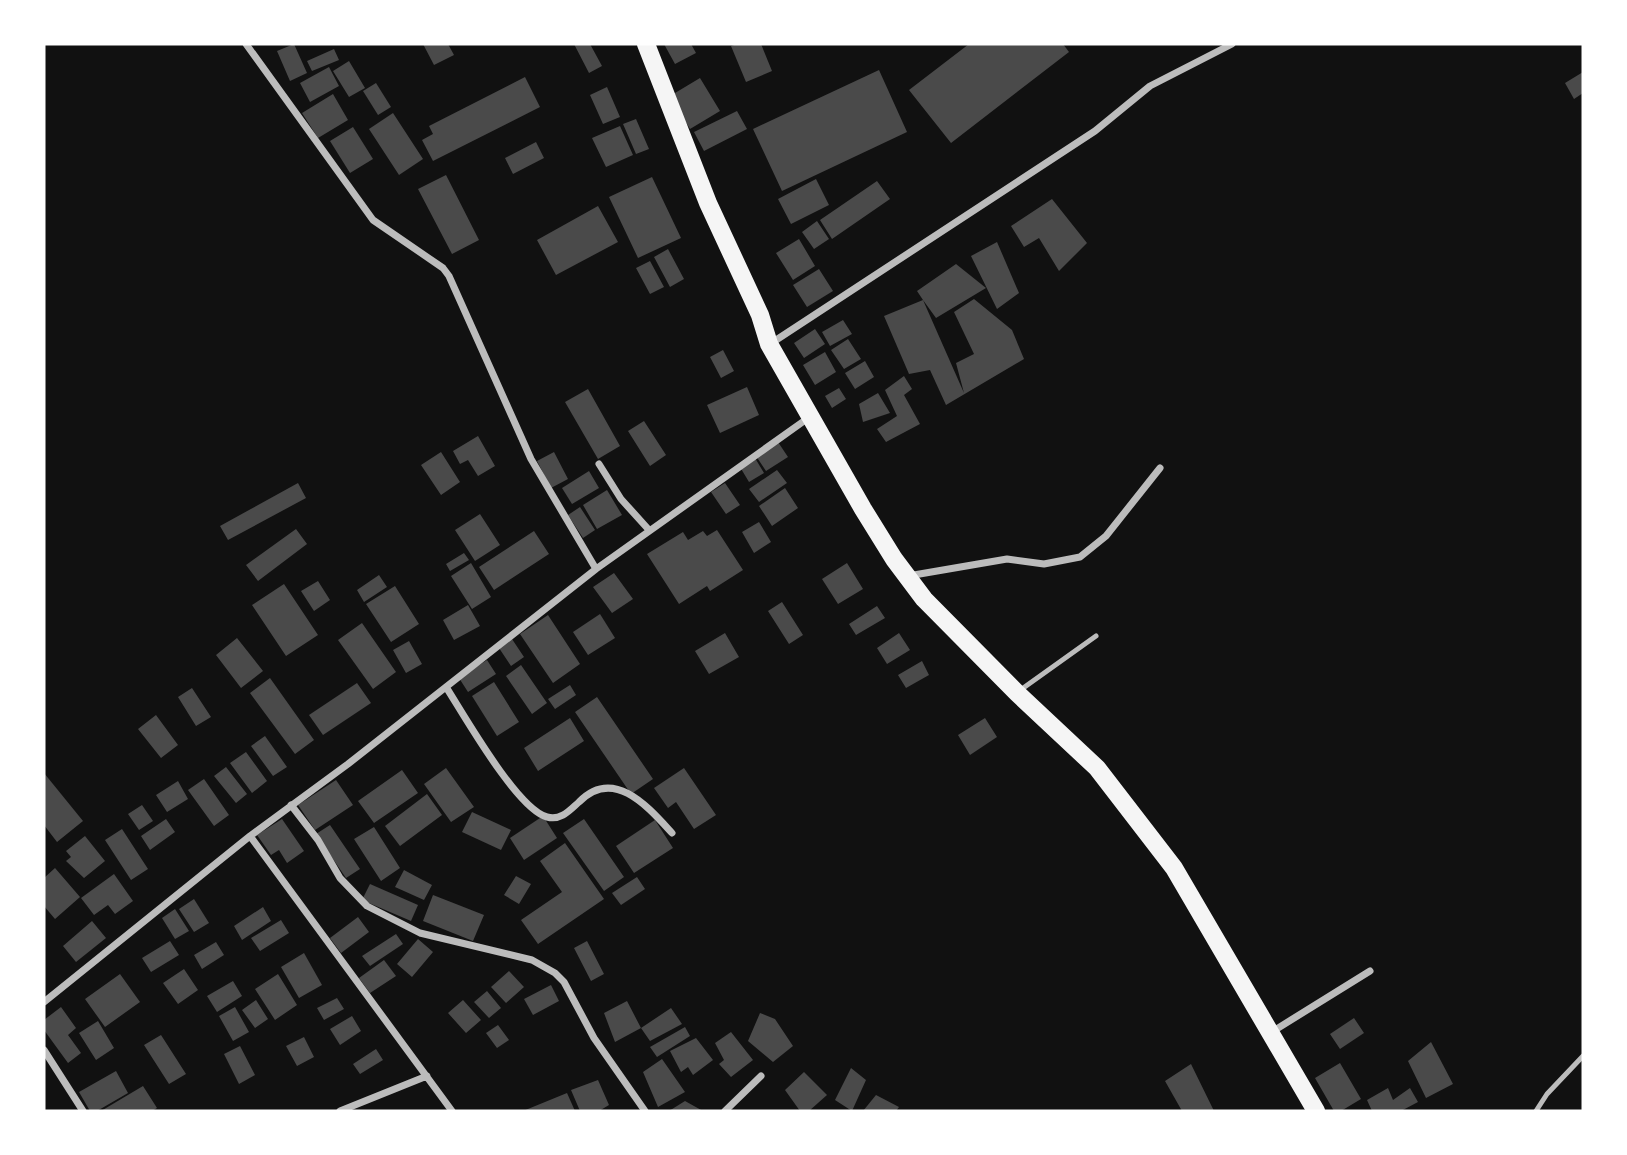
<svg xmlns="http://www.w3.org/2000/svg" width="1627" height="1155" font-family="Montserrat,sans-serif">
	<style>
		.building { fill: #4a4a4a }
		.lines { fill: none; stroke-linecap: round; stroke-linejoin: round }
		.service { stroke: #bcbcbc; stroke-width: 5 }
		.minor { stroke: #bcbcbc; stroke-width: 7 }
		.trunk { stroke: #f5f5f5; stroke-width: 18 }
	</style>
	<rect width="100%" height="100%" fill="#111"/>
	<path class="building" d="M294,44L307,73L290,81L277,51Z
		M423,44H448L454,55L434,65Z
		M574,44H590L602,66L589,73Z
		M664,44H691L696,53L675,64Z
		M737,44H761L772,71L746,82L731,46Z
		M969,44H1063L1069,52L951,143L909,90Z
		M334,49L339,60L312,71L307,61Z
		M349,61L365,88L349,97L333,71Z
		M329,67L339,86L310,102L300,83Z
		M879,70L907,132L782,191L753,129Z
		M1583,72V93L1574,99L1565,83Z
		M525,77L540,107L433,161L422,140L433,134L429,126Z
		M700,78L720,111L690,129L670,96Z
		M376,83L391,107L378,115L363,91Z
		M607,87L620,117L603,124L590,95Z
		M333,94L348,120L318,138L302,113Z
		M737,111L747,129L704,151L694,132Z
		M393,113L423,159L399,175L369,129Z
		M636,119L649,149L636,154L623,124Z
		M620,126L633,155L606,167L592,138Z
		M353,127L373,159L350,173L330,141Z
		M536,142L544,158L513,174L505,158Z
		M446,175L479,240L452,254L418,189Z
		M652,177L681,238L638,258L609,197Z
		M816,179L829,205L791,224L778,199Z
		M877,181L890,199L832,239L820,220Z
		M1052,199L1087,243L1059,271L1039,238L1024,247L1011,226Z
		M598,206L618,242L556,275L537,240Z
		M817,221L829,239L814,249L802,232Z
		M799,239L815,266L793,280L776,253Z
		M997,242L1019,293L997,309L971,256Z
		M668,249L684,279L670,287L654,257Z
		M650,261L664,287L650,294L636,268Z
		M956,264L986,288L936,318L923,300L964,393L956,363L974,354L954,312L974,299L1012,330L1024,359L946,405L930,370L909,374L884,316L923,300L917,291Z
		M819,269L833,291L807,307L793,285Z
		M843,320L852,334L830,346L822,332Z
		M815,329L825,344L804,358L794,343Z
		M848,339L861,359L844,369L831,350Z
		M723,350L734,371L721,378L710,357Z
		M825,352L836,372L815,385L803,365Z
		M865,361L874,377L855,389L845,373Z
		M904,376L912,389L904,395L920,424L886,442L877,429L897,416L885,390Z
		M747,387L759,415L720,433L707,405Z
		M839,388L846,399L832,408L825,396Z
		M588,389L620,446L598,459L565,402Z
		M878,393L890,413L863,422L859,404Z
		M644,421L666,455L650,466L628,431Z
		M478,436L495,466L478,476L468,460L460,464L453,451Z
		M778,442L788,457L766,471L756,456Z
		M441,452L460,482L441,495L421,465Z
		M554,452L568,479L551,488L537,461Z
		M755,458L764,473L749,482L740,467Z
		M777,470L787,483L759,502L749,489Z
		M589,471L599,488L572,504L562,488Z
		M298,483L306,498L228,540L220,526Z
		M725,483L740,505L726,514L711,492Z
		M785,488L798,508L772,526L759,506Z
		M607,490L622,515L597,529L583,505Z
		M580,507L595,530L583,538L568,515Z
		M480,514L500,545L475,561L455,530Z
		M759,522L771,542L754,553L742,532Z
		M296,529L307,544L258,581L246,565Z
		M717,530L743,570L710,591L707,586L679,604L647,554L683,532L688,540L703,531L707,536Z
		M534,531L549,554L494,590L479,567Z
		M464,553L469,560L450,571L446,564Z
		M471,563L491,597L472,609L451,576Z
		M847,563L863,589L838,604L822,579Z
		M614,573L633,599L612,613L593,587Z
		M379,575L387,587L364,602L357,590Z
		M318,581L330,600L314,611L301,591Z
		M284,584L318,635L286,656L252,605Z
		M395,586L419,624L391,642L366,604Z
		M782,602L803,635L789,644L768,611Z
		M468,605L480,626L454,640L443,620Z
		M877,606L885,618L856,635L849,624Z
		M600,614L615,638L588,655L573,632Z
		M548,615L580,664L553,683L520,634Z
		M362,623L396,672L373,689L338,640Z
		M725,633L739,657L709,674L695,651Z
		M899,633L910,650L887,664L877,648Z
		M237,638L263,671L241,688L216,655Z
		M512,639L524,657L511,666L499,648Z
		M409,641L422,664L406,673L393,650Z
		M487,660L496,674L468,692L459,678Z
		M922,661L929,675L906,688L898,675Z
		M521,665L547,703L532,714L506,676Z
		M270,678L314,740L295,754L250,693Z
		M494,682L519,722L497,736L472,696Z
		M357,683L371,703L323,735L309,715Z
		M570,685L576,695L555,709L548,699Z
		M192,688L211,717L196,726L178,697Z
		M597,697L653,779L631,794L575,712Z
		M156,715L178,745L161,758L138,729Z
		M570,718L584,741L538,771L524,748Z
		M985,718L997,737L970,755L958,735Z
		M265,736L287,767L273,776L251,746Z
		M246,752L267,781L252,793L230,763Z
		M226,767L247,794L236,803L214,776Z
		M446,768L474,807L451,822L424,784Z
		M684,768L716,815L694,829L676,802L668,808L654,788Z
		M402,770L418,793L374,823L358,801Z
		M44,773L83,821L57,842L44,825Z
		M204,779L229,815L214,826L188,790Z
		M336,780L353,805L315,830L298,805Z
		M178,781L188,799L167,812L156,795Z
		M427,794L442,815L400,846L385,826Z
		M142,805L153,821L139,830L128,814Z
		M472,812L511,830L501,850L462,832Z
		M543,816L557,838L524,860L510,838Z
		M166,819L175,832L150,850L141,836Z
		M282,819L304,851L287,863L279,850L271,855L257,835Z
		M584,819L624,877L604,891L563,833Z
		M655,820L673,848L634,873L616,846Z
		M330,825L360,869L346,878L316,834Z
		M374,827L400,868L381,881L354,839Z
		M122,829L148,869L131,880L105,840Z
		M85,836L105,861L84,878L66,861L71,857L66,851Z
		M565,843L604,899L538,944L521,920L562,892L540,861Z
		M55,868L80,897L55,919L44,906V878Z
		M404,870L432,885L424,900L395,887Z
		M114,874L133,901L115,914L108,905L94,915L81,898Z
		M516,876L531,884L519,904L504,895Z
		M637,877L645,889L621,905L612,893Z
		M370,884L418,905L411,921L362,900Z
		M433,895L484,915L473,941L423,921Z
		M194,899L209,923L194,932L179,909Z
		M263,907L271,921L242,940L234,926Z
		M175,909L189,931L175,939L162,918Z
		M358,917L369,932L341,953L330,938Z
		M281,920L289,933L260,951L251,938Z
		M92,921L106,938L76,962L63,946Z
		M396,934L403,944L370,966L362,956Z
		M418,939L433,952L412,977L397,964Z
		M170,941L179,955L151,972L142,958Z
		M587,941L604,974L591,981L574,948Z
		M216,942L224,955L202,969L194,955Z
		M304,953L322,985L299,998L281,967Z
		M384,960L396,976L370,993L359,978Z
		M184,969L198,990L178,1004L163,983Z
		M509,971L524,987L506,1003L491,987Z
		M120,974L140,1002L105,1027L85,999Z
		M278,974L297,1005L275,1020L255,989Z
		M233,981L242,996L217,1012L207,996Z
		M551,985L559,1001L533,1015L524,999Z
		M487,991L501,1008L489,1018L474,1002Z
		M337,998L344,1009L324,1020L317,1008Z
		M256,1000L268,1019L255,1028L242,1010Z
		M463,1000L481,1020L466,1033L448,1013Z
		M627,1001L641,1028L615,1042L604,1013Z
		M61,1007L76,1028L68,1035L81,1053L68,1063L44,1030V1020Z
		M235,1007L249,1032L233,1041L219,1016Z
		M671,1008L682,1024L650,1041L641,1028Z
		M760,1013L775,1019L793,1046L773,1062L748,1041Z
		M352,1016L361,1031L340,1045L330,1029Z
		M1354,1018L1364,1033L1340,1049L1330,1034Z
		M98,1021L114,1048L96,1060L79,1033Z
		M498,1025L509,1040L497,1048L486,1033Z
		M685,1027L690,1036L657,1057L650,1047Z
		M731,1032L753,1060L731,1077L719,1064L724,1060L715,1043Z
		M161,1035L186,1074L169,1084L144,1045Z
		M304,1037L314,1057L297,1066L286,1046Z
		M696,1038L713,1060L693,1075L688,1067L681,1072L670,1051Z
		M1431,1042L1453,1084L1426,1098L1408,1061Z
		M240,1046L255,1075L239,1084L224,1054Z
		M376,1049L383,1060L360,1074L353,1064Z
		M662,1059L685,1092L658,1107L643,1072Z
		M1340,1063L1361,1099L1341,1111H1334L1315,1078Z
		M1191,1064L1214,1111H1182L1165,1081Z
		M851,1068L866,1080L852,1111L835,1100Z
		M116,1071L128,1093L97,1111H90L79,1092Z
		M804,1072L827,1095L809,1111H800L785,1090Z
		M598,1080L609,1105L599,1111H580L571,1090Z
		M143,1086L157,1108L152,1111H101Z
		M1388,1088L1393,1100L1410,1088L1418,1102L1401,1111H1372L1367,1100Z
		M567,1093L575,1111H523Z
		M876,1095L899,1107L896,1111H863Z
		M685,1101L703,1111H669Z"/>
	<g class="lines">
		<path class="service" d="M1019,691L1096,636
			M1536,1111L1547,1094L1583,1056"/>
		<path class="minor" d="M246,44L373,220L443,268L449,276L531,459L596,569
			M770,344L1095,131L1150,86L1232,44
			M599,464L621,499L649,530
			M908,576L1007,559L1044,564L1080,557L1106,536L1160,468
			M446,687C464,715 517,809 547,817C561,821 570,810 579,802C614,766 649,808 672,833
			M291,805L318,840L340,878L367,906L420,933L532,960L555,973L564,982L594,1038L645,1111
			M250,836L452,1111
			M44,1002L250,836L348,764L596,569L811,416
			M1270,1033L1370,971
			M44,1050L83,1111
			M340,1111L427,1076
			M725,1111L761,1076"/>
		<path class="trunk" d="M646,44L708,203L760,315L769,344L863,509L894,559L924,599L1017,693L1097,768L1174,868L1316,1111"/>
	</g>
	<rect width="1627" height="1155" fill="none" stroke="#ffffff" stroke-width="91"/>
</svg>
